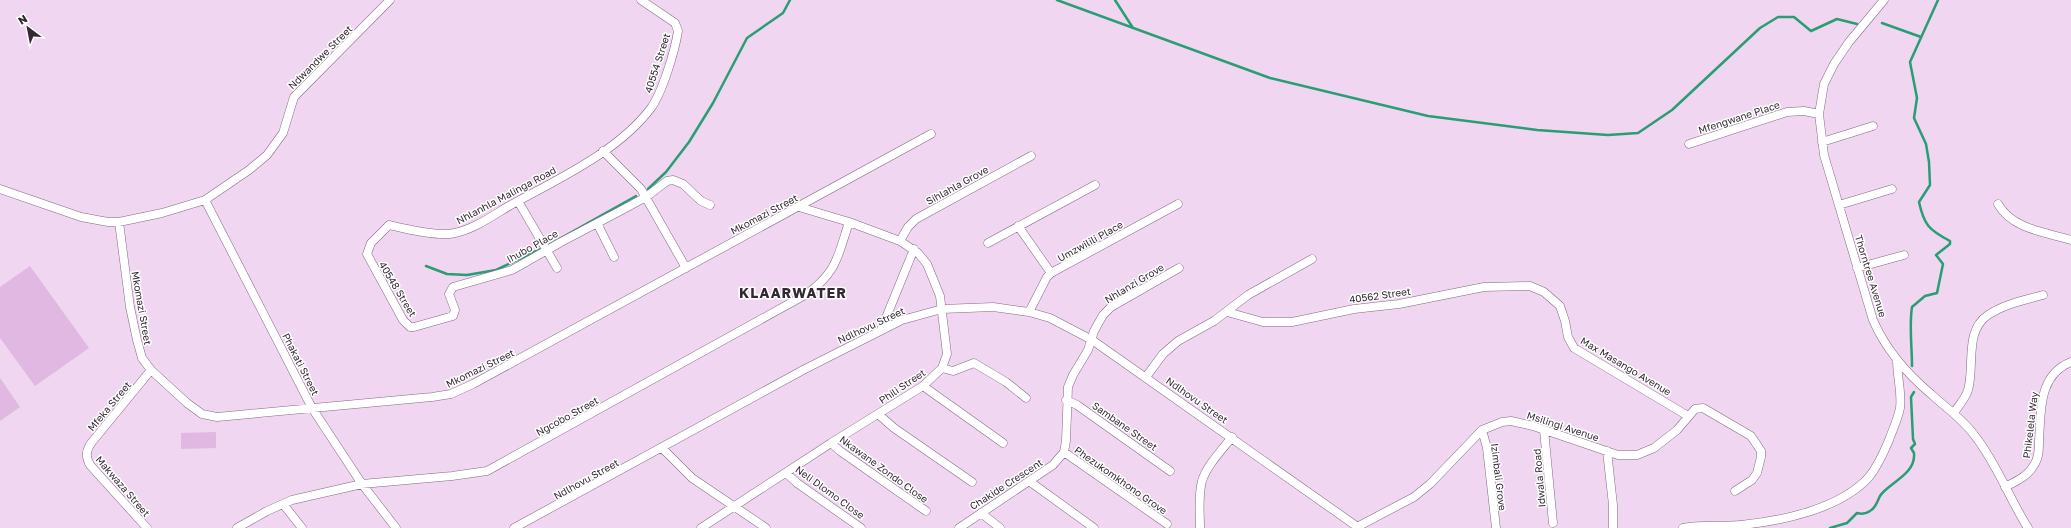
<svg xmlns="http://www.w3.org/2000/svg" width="2071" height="528" font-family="'Golos Text',sans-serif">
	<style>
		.green { fill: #e0b8e2 }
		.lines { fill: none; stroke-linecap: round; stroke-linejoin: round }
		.stream { stroke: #299d74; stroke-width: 2.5 }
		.minor-casing { stroke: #826b83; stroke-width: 9 }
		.minor { stroke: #fff; stroke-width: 8 }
		.labels { text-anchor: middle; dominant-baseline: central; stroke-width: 3; stroke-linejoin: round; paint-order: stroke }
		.street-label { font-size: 10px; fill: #332933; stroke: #fff }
		.district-label { font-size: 14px; font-weight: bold; letter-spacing: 1px; fill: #332933; stroke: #fff }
	</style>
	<rect width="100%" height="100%" fill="#f0d6f1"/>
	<path class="green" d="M30,266L89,348L35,386L0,338V287Z
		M0,378L20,407L0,421Z
		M216,432V448L181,449V433Z"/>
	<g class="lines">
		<path class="stream" d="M1057,0L1270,78L1428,116L1537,130L1608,135L1638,133L1672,110L1760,28L1778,17H1794L1811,31L1837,19L1857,24
			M1115,0L1133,28
			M1882,23L1921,37
			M648,189L666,172L689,142L713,103L747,38L783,13L790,0
			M426,266L447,274L467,275L496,270L545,247L636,196
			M1912,366C1912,346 1909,326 1912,307L1925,296L1937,293L1943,264L1936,255L1950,244V241C1929,230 1924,225 1919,202L1930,185L1929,162L1926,144L1914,118L1917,98L1910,62L1938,0
			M1830,528L1847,523L1857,513C1861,514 1866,514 1870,511C1876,508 1877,502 1880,496C1888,483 1916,475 1914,453L1911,448L1915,444L1913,439L1911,397L1914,392"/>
		<g class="minor-casing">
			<path id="minor" d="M641,0L675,23L678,31C675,51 662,93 651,108C618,152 556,180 509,206C492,216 474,229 455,233C438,237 406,229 389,225L371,243L367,254L403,320L410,327H414L453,316L455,310L449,294L453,287L512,270L563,241L622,210L646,197L667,181L673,180L683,184L701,201L710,205
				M1884,0L1849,42L1834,64L1824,84L1819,114L1824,155L1873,320C1886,350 1906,373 1931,394C1946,408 1963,419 1975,436C1997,464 2009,498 2028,528
				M1822,142L1873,126
				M1689,144L1787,112L1804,111L1819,114
				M603,151L641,189L686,268
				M0,189L81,217L108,222H119L162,213L205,200L249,170L267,155L283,133L294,97L390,0
				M205,200L312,408L362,484L396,528
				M518,201L557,268
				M1998,204C2012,229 2045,232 2071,240
				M1839,205L1892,189
				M119,222L130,307L137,340L142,358L151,370L187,403L202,414L217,417L432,397L451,394L473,384L931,134
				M597,223L614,257
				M1018,226L1051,273
				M900,241L908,227L916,219L1031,156
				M988,243L1095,185
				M1857,268L1904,255
				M1029,312L1047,277L1051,273L1178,204
				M1227,312L1263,322H1292L1354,309L1399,304L1484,287L1530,286L1544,292L1560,306L1565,321L1568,337L1574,348L1688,416
				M881,330L914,249
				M942,368L953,371L974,363L1006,382L1026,398
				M1146,377L1163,354L1178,341L1214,321L1248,295L1312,259
				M923,386L1003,443
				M1066,400L1077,405L1170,471
				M1954,413C1958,406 1966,398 1968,390C1975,366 1964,331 1988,315C2004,304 2025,300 2043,295
				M878,414L894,428L972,482
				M1482,430L1487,448L1496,528
				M1544,430L1553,523
				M831,443L840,451L926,511
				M662,448L692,478L766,528
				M1607,451L1613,505V528
				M1064,452L1167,524
				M786,473L797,483L861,528
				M1029,481L1094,528
				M2005,487C2017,481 2028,476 2034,465C2039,458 2039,449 2039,441C2041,412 2038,375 2071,362
				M283,504L302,528
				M981,513L1000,528
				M1357,527L1414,497L1430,484L1482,430L1502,422L1511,421L1533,426L1618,455H1637L1654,448L1677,430L1695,409L1703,408L1751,436L1761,451V457L1757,473L1752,480L1735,491
				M147,528L90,465C85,456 86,450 92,442L151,370
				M237,528L267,511L292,500L362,484L452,476L487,471L805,295C837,273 838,256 849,222
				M514,528L805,369L902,320L942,309L993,307L1029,312L1050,318L1092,340L1359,528
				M701,528L831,443L923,386L942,368L947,354L940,296L927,264L918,253L900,241L849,222L799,207
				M959,528L1053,465L1064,452L1066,441L1068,387L1073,375L1088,350L1094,331L1103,315L1111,307L1179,268
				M1200,528C1200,513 1198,496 1202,481C1207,465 1222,450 1232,437
				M1683,528C1703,524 1721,527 1741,525C1782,521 1840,509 1869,477C1878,466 1884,452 1889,440C1893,429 1898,419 1900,408C1902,393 1897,376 1897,360"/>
		</g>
		<use href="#minor" class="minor"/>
	</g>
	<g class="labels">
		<g class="street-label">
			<text transform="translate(320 57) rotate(-45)">Ndwandwe Street</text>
			<text transform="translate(657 63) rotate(-72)">40554 Street</text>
			<text transform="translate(1739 117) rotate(-18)">Mfengwane Place</text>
			<text transform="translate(957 185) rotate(-29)">Sihlahla Grove</text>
			<text transform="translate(506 195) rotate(-28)">Nhlanhla Malinga Road</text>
			<text transform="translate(764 214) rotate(-28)">Mkomazi Street</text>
			<text transform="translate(1090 241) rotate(-29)">Umzwilili Place</text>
			<text transform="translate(532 246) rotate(-29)">Ihubo Place</text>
			<text transform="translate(1871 276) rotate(73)">Thorntree Avenue</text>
			<text transform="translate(1134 283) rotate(-31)">Nhlanzi Grove</text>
			<text transform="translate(398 289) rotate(59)">40548 Street</text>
			<text transform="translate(1380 295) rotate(-8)">40562 Street</text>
			<text transform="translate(142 308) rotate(80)">Mkomazi Street</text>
			<text transform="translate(871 325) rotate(-25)">Ndlhovu Street</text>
			<text transform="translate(301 364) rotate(63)">Phakati Street</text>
			<text transform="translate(1626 366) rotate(31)">Max Masango Avenue</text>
			<text transform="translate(480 368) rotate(-26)">Mkomazi Street</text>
			<text transform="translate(902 386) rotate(-34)">Phili Street</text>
			<text transform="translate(1197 400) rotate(35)">Ndlhovu Street</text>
			<text transform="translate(109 406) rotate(-50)">Mfeka Street</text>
			<text transform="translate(567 416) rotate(-29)">Ngcobo Street</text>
			<text transform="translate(2030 425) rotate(-83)">Phikelela Way</text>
			<text transform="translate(1125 426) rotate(35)">Sambane Street</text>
			<text transform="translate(1563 426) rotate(18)">Msilingi Avenue</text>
			<text transform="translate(884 469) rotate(36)">Nkawane Zondo Close</text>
			<text transform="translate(1499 477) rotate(83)">Izimbali Grove</text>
			<text transform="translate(1539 478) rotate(-95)">Idwala Road</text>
			<text transform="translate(586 479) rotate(-29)">Ndlhovu Street</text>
			<text transform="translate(1121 480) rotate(35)">Phezukomkhono Grove</text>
			<text transform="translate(1006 484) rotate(-33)">Chakide Crescent</text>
			<text transform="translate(123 486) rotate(49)">Makwaza Street</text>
			<text transform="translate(830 492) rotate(36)">Neli Dlomo Close</text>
		</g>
		<g class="district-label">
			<text x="793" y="292">KLAARWATER</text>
		</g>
	</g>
	<g transform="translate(28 28) rotate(328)" stroke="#ffffff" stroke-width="3" paint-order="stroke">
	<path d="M0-3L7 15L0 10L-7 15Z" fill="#332933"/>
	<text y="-6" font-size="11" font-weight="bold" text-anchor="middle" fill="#332933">N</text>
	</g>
</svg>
